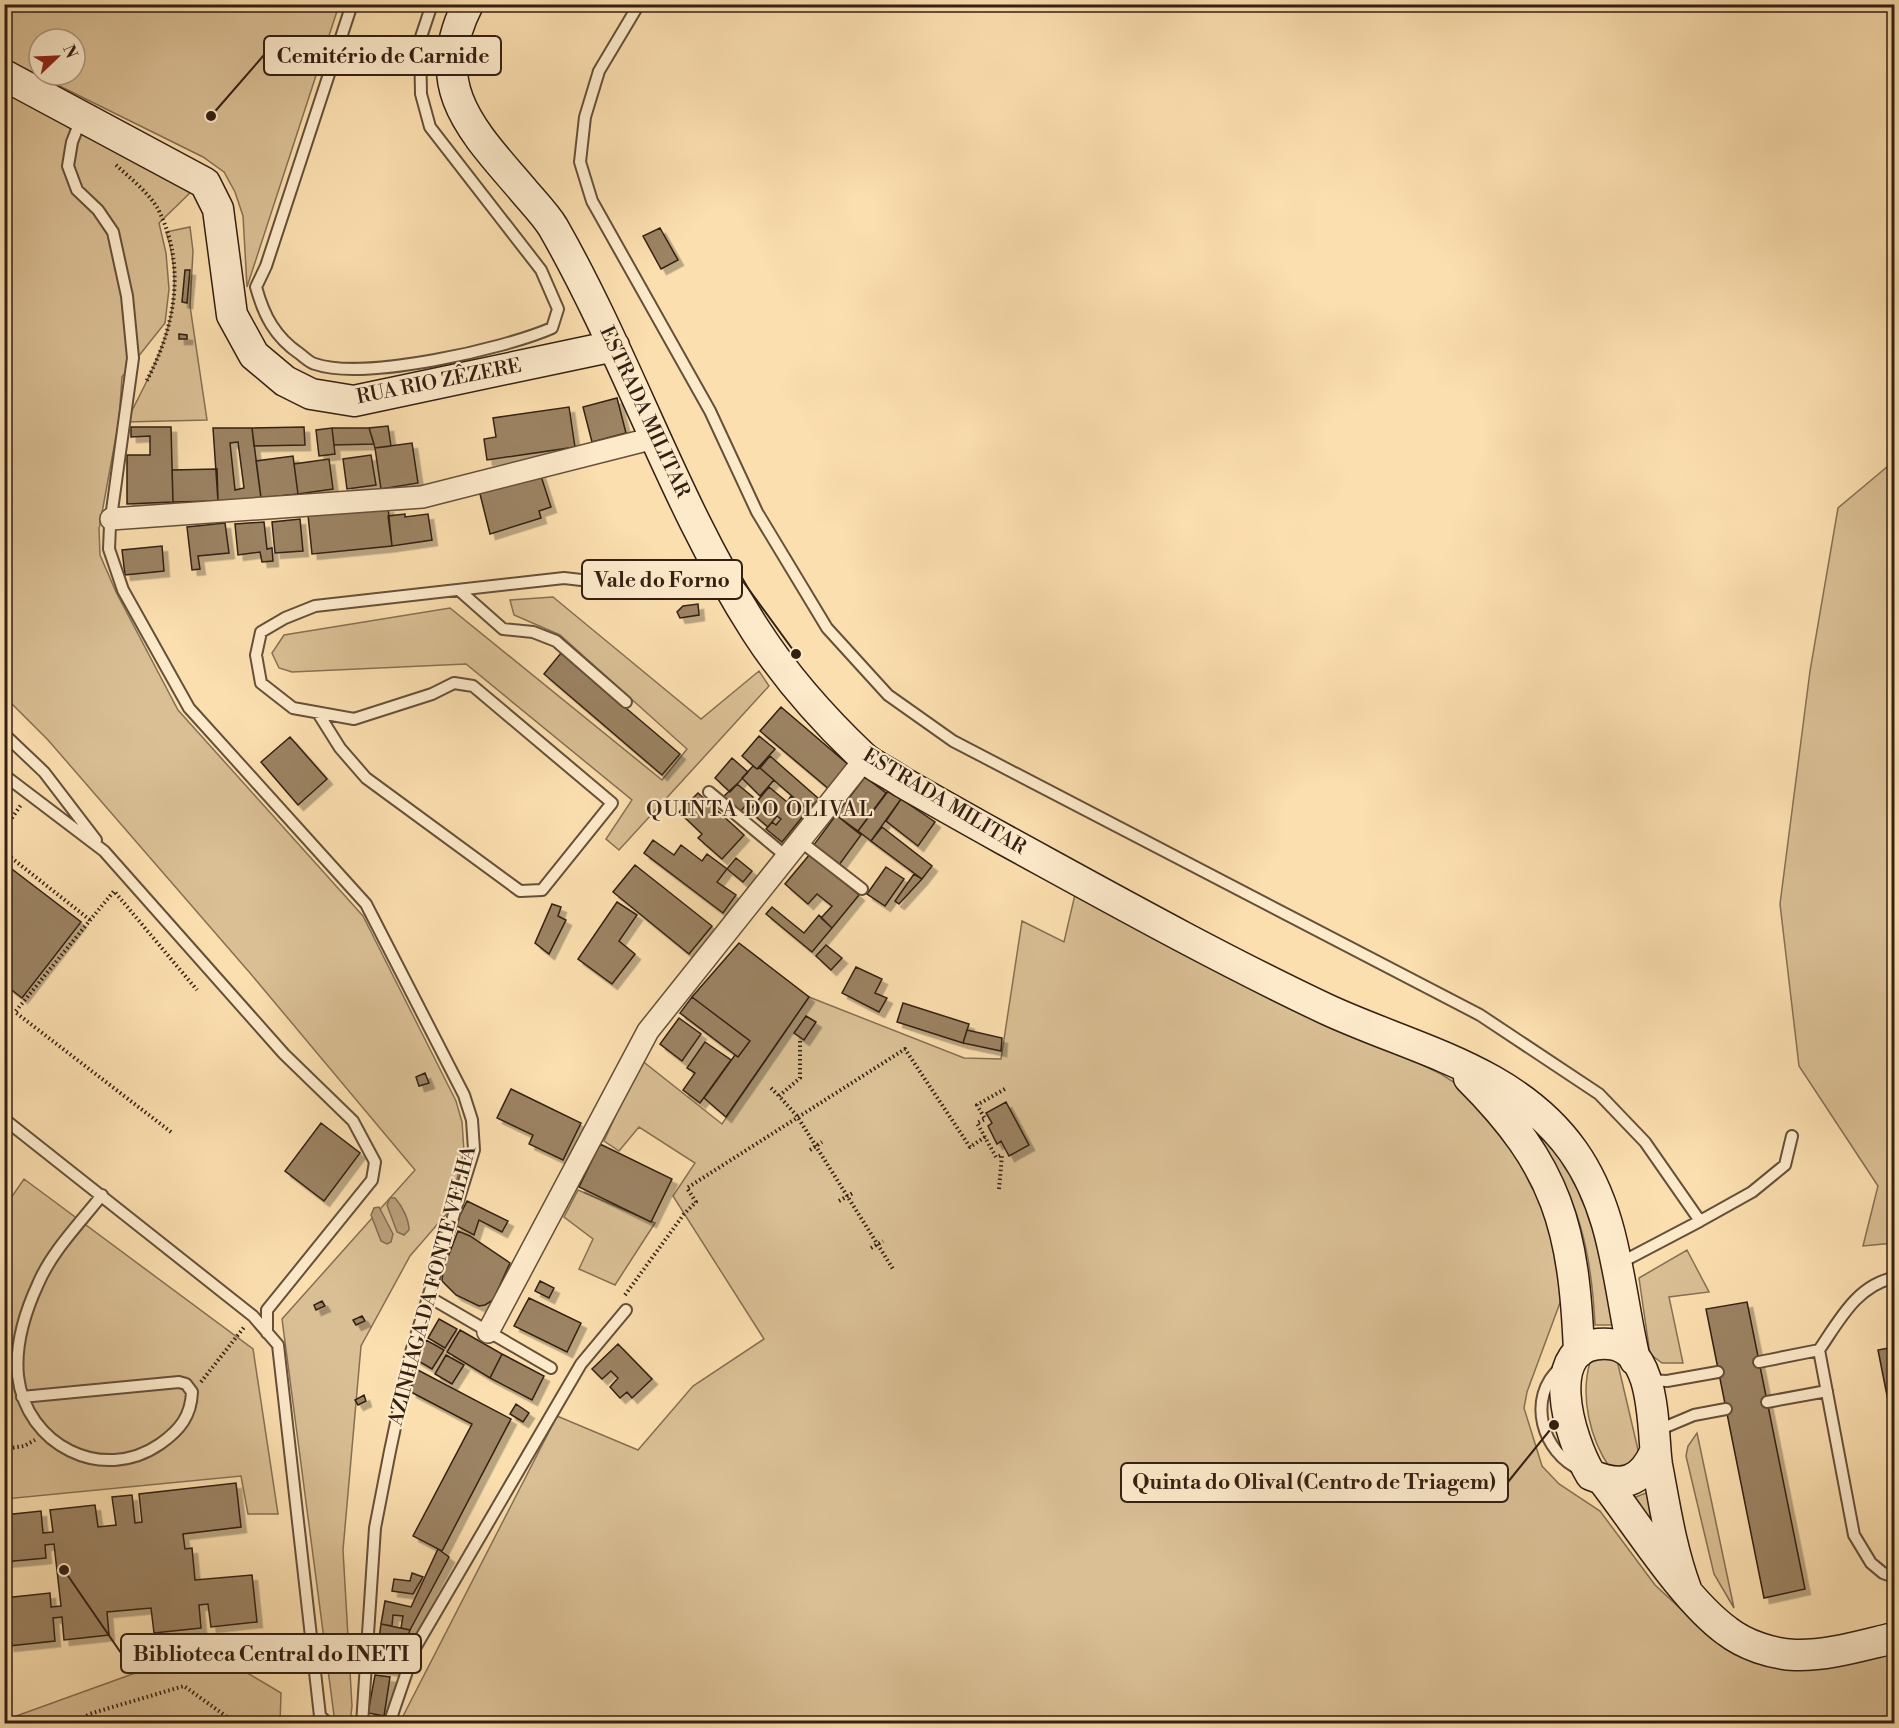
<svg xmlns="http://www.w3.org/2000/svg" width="1899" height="1728" font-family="'Libre Bodoni',serif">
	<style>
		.green { fill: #dabf94; stroke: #867053; stroke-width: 1.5; fill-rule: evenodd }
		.water { fill: #b89e7a; stroke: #836c50; stroke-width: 1.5 }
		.building { fill: #9c8364; stroke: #332012; stroke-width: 1.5; fill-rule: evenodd; filter: url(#shadow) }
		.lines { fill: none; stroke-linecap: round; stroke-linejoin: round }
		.lane-casing { stroke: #655039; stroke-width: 14 }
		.street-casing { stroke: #655039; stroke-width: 24 }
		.secondary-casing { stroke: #332012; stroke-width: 33 }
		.path { stroke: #332012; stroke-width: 4; stroke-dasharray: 1.5 3; stroke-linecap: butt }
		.lane { stroke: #fdeacb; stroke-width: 10 }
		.street { stroke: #fdeacb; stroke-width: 21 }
		.secondary { stroke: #fdeacb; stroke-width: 30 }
		.labels { text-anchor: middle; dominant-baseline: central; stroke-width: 4.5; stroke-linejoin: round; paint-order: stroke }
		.street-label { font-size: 20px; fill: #332012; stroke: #fdeacb }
		.neighbourhood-label { font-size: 21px; letter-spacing: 1.5px; fill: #332012; stroke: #fdeacb }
		.leader { fill: none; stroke: #332012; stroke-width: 2 }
		.callout-dot { fill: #332012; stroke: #fdeacb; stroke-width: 2 }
		.callout { fill: #fdeacb; stroke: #332012; stroke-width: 2 }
		.callout-label { font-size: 21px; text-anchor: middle; font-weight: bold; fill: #332012 }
	</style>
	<defs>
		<filter id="shadow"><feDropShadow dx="5.5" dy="5.5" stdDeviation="0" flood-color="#0004"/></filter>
	</defs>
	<rect width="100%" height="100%" fill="#fcdfaf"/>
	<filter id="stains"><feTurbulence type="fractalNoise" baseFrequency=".00333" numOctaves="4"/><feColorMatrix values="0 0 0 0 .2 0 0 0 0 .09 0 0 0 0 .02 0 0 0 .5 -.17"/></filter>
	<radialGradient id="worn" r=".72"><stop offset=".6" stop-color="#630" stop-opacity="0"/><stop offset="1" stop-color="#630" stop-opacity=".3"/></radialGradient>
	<path class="green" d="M4,5H339L247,287L243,216L235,192L224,172L203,157L5,59ZM39,39H75V75H39Z
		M4,91L175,176L190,193L159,223L166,253L169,289L165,323L122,377L119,420L99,529L100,555L116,592L178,710L363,916L456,1101L462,1122L464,1151L449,1211L410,1256L361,1346L343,1550L352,1706L350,1723H335L282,1319L415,1170L250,973L48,740L5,697Z
		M190,227L193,251L190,306L207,420L126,422C158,360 190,304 166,232Z
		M1894,461V1243L1863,1246L1878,1186L1799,1066L1780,904L1810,671L1838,508Z
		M553,597L701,719L759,671L769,686L619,850L606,839L632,800L466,664L292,672L279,668L272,653L284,635L450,608L662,780L687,749L560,635L514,615L510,600Z
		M1076,890L1177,944L1441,1074L1466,1090L1512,1140L1549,1203L1564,1292L1527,1392L1524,1408L1542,1466L1559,1484L1600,1511L1655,1585L1709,1635L1779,1666L1798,1670L1840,1665L1894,1653V1724H399L557,1416L638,1450L693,1386L764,1339L673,1196L695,1163L639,1127L619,1151L604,1141L641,1060L722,1124L809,997L964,1058L1001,1059L1022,921L1064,942Z
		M1537,1132L1546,1134L1585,1198L1603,1256L1617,1325H1595C1591,1244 1578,1202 1537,1132Z
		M24,1179L253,1349L278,1514H248L241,1476L5,1499L4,1208Z
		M578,1190L655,1223L615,1285L579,1269L593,1239L564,1217Z
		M1687,1250L1709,1292L1669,1297L1683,1363H1662L1650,1354L1639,1278Z
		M1599,1356L1617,1360L1639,1454L1627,1467L1610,1468C1590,1439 1580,1397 1590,1362Z
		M1697,1433L1734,1608L1714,1574L1686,1456L1688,1446Z
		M1651,1491L1661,1534L1628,1500Z
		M190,1639L281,1693L280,1723H5V1720L163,1663Z"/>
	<path class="water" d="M390,1198H395C402,1206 409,1219 409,1230L404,1235L397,1232L387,1205Z
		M379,1207L393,1234L391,1242L387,1244L381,1241L371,1215L374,1208Z"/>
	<path class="building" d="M660,228L678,260L661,269L643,236Z
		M185,270H190L187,303L182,302Z
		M179,334L187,335V339H179Z
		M617,398L626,433L592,442L583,407Z
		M569,407L575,447L487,460L484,439L496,437L493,418Z
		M388,426L391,446L375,448L369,428Z
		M131,427H171L173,502L127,504V455H150V436L131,437Z
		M304,427L305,445L254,446L252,428Z
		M213,428H252L261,498L218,501ZM238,442L244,488L235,490L230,443Z
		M332,428L335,454L319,456L316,430Z
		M332,428H369L374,444L334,445Z
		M412,443L418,483L381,489L375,448Z
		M371,455L376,485L347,489L343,459Z
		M293,456L298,494L261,498L256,461Z
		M329,459L333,489L298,494L294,464Z
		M217,469L218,501L173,502L172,470Z
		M540,473L551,507L539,511L541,518L490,534L479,490Z
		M388,507L392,546L312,554L308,515Z
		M405,514V517L428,514L432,540L392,546L388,516Z
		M300,519L303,551L275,553L272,522Z
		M264,522L267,549L272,548L273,561L262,562L260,552L238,555L235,524Z
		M225,523L229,553L198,556L200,569L192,570L187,527Z
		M162,546L164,571L125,575L122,550Z
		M698,604L699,615L680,618L677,612L683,606Z
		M561,653L680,754L662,775L544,674Z
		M781,707L850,766L830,790L760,731Z
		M759,736L775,749L757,769L742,756Z
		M290,737L327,779L298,805L261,762Z
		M770,756L819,799L808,810L760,768Z
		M732,758L748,772L730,792L715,778Z
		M753,766L757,769L760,768L774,780L760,796L742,778Z
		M865,777L886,793L858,831L836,815Z
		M737,784L753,797L739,813L723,797Z
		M769,787L787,802L791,796L808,810L782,842L766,829L772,822L776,825L781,819L777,816L768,827L749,811Z
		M889,790L901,799L871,841L858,831Z
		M698,793L744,835L722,859L698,838L702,834L679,812Z
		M901,799L935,822L918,846L886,821Z
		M836,815L861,835L839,865L813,846Z
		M882,827L932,866L922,879L871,841Z
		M653,840L674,855L681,845L702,861L707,854L727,869L717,882L736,895L723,913L644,853Z
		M810,854L859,895L832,928L821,918L832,906L817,894L808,904L785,884Z
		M736,858L752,871L743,882L727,869Z
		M4,863L81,922L22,998L4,984Z
		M635,865L712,926L689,954L613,892Z
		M886,867L904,879L885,906L867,894Z
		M914,874L922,879L899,904L895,901Z
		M617,902L637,915L619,941L635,954L612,984L578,959Z
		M552,904L561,907L558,916L566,920L549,954L535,943Z
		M772,907L804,933L819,915L832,928L812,952L766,914Z
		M739,943L809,997L726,1117L704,1098L735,1055L738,1057L750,1041L692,997Z
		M826,945L842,958L831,970L816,956Z
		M856,967L882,979L875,993L887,998L879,1012L842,993Z
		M692,997L750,1041L738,1057L680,1013Z
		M903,1003L969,1024L963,1043L897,1022Z
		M806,1016L816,1022L804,1040L794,1033Z
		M679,1018L701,1034L682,1061L660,1044Z
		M967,1030L1002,1038L1001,1051L963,1043Z
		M705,1042L731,1060L700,1103L683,1090L695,1073L687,1068Z
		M425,1073L429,1083L419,1086L416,1077Z
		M511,1089L581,1123L563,1160L529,1144L533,1135L497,1118Z
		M1006,1102L1029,1145L1009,1156L1001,1141L997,1144L988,1126L992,1123L986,1113Z
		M321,1123L360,1153L324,1201L285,1171Z
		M600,1144L672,1179L651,1222L579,1187Z
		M467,1201L508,1221L502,1232L479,1220L474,1235L455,1225Z
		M458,1231L470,1236L510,1263L493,1300L485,1305L479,1306L456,1295L442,1281L443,1270Z
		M540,1281L554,1288L549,1298L535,1291Z
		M529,1298L581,1323L567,1352L514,1326Z
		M322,1301L325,1306L316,1310L314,1305Z
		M1747,1302L1805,1589L1764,1598L1706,1309Z
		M362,1316L365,1321L356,1325L353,1320Z
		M439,1319L457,1329L445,1348L428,1338Z
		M460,1330L502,1354L490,1378L447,1352Z
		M426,1340L444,1350L432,1369L415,1359Z
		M618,1344L652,1379L632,1398L627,1392L620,1398L610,1387L618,1378L611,1371L602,1379L592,1369Z
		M1894,1347V1431L1878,1350Z
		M502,1354L544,1376L532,1400L490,1378Z
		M446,1355L464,1365L452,1384L435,1374Z
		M414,1368L511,1419L442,1551L413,1536L472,1424L411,1392Z
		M364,1395L366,1401L358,1405L355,1400Z
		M516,1404L529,1413L523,1422L510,1414Z
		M236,1483L241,1527L183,1534L185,1549L192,1548L195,1580L252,1575L257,1622L211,1627L208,1604L199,1605L201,1628L154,1633L151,1608L107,1612L109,1635L64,1640L62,1617L53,1618L55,1641L9,1646L4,1622V1598L50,1593L51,1607L61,1606L54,1544L45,1545L46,1558L4,1562V1515L41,1511L43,1533L53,1532L50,1510L95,1505L98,1527L116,1525L112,1497L132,1495L135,1523L142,1522L139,1494Z
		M438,1549L449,1557L410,1630L401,1628L403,1616L393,1615L392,1626L381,1624L385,1601L411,1607Z
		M412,1573L423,1577L413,1594L392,1591L394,1579L410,1581Z
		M381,1624L410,1630L396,1671L375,1668Z
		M375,1675L390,1677L384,1716L368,1713Z"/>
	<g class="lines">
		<g class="lane-casing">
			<path id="lane" d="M352,4L266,266L256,287C264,316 275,337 300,354C304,357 310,363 315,364C364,381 504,349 552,328L558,309L541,270L430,127L421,94L420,40L432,4
				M639,4L599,71L585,117L580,162L592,201L710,411L757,512L827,628L888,695L953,741L1480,1015L1599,1094L1645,1142L1700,1221L1620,1263
				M81,119L72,142L68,166L77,190L98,210L113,232L127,296L133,358L110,525L109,549L123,590L189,708L366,904L464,1095L472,1120L474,1150L411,1352L390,1451L375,1528L362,1724
				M460,591L503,629L533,632L556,641L626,702
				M318,713L340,748L366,778L520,891L542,890L612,803L473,686L454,683L432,694L354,719L293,708L261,683L256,655L261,632L285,618L315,606L564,578L668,590L681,588L720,573
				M4,734L44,772L96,840
				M4,775L104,851L284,1054L353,1121L375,1162L372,1180L267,1310V1333
				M709,792L787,857
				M800,841L862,889
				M4,1119L253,1316L278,1345L320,1716L329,1724
				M1700,1221L1752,1192L1785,1165L1792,1136
				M1894,1278C1857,1285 1839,1321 1819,1350L1854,1535L1871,1563L1883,1573L1894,1577
				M429,1297L551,1368
				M1759,1362L1819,1350
				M1560,1368C1526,1398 1542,1453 1581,1470
				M1647,1380L1667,1381L1718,1372
				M22,1397L179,1382L186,1384L192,1392C191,1416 180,1430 160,1444C102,1484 26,1445 18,1376C15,1345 25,1312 38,1284C52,1251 80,1223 102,1195
				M1767,1402L1827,1391
				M1656,1431L1694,1415L1726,1409
				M389,1724L415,1648L581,1364L626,1310"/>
		</g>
		<g class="street-casing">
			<path id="street" d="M111,519L422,497L654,438
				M488,1332L648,1031L865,759"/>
		</g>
		<g class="secondary-casing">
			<path id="secondary" d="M468,4C426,87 472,130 523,190C533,202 545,214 553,227C628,358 674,504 756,631C785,676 823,719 862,756C873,766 889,773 902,782C935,801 969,820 1003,839C1109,897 1216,957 1326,1009C1412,1049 1515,1069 1573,1151C1617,1213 1618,1288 1635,1360
				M4,75L205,183L218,209L232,315L254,355L285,381L311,394L354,401L614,346
				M1469,1078C1558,1167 1574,1228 1579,1352
				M1655,1452C1641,1483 1622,1488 1591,1475C1570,1441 1538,1339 1609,1344C1658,1347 1652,1434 1657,1465C1665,1507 1671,1549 1686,1589
				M1602,1479C1637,1524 1683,1599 1727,1631C1745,1645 1772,1654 1795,1655C1828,1656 1863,1645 1894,1638"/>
		</g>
		<path class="path" d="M116,165C130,178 149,193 158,209C187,266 175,328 146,382
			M4,829L21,805
			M4,852L90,920
			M800,1041V1078L779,1096L797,1116L893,1269
			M771,1088L779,1096
			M171,1132L15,1012L114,891L197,990
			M810,1150L822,1142
			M999,1189L1002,1155L996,1157L977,1123L985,1119L977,1105L1005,1089
			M839,1201L853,1193
			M871,1248L883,1241
			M625,1295L684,1214L696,1202L687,1188L905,1049L970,1147L985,1137
			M201,1382L245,1326
			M4,1449L24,1446L35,1440
			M76,1724L89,1714L184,1686L237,1724
			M245,1724L307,1718"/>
		<use href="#lane" class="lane"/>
		<use href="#street" class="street"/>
		<use href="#secondary" class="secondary"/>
	</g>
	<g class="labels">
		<g class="street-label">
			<text transform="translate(439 382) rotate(-11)">RUA RIO ZÊZERE</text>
			<text transform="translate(644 412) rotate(65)">ESTRADA MILITAR</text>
			<text transform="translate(944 802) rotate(31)">ESTRADA MILITAR</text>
			<text transform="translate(433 1286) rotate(-75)">AZINHAGA DA FONTE VELHA</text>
		</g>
		<g class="neighbourhood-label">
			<text x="760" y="810">QUINTA DO OLIVAL</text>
		</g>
	</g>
	<path class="leader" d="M211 116L264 55M796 654L742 580M1554 1425L1508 1482M64 1570L121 1653"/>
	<g class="callout-dot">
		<circle cx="211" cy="116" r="6"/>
		<circle cx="796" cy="654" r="6"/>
		<circle cx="1554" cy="1425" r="6"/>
		<circle cx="64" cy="1570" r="6"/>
	</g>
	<g class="callout">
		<rect x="264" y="36" width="237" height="39" rx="6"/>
		<rect x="582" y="560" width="160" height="39" rx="6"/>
		<rect x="1121" y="1463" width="387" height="39" rx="6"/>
		<rect x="121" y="1634" width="300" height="39" rx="6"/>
	</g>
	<g class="callout-label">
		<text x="383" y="63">Cemitério de Carnide</text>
		<text x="662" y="587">Vale do Forno</text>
		<text x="1314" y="1489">Quinta do Olival (Centro de Triagem)</text>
		<text x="271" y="1661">Biblioteca Central do INETI</text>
	</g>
	<rect width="1899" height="1728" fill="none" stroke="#fcdfaf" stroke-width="24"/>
	<rect x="6" y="6" width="1887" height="1716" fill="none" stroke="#332012" stroke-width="3"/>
	<rect x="12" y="12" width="1875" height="1704" fill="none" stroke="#332012" stroke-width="1.5"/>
	<g transform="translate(57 57) rotate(67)"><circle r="28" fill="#fdeacb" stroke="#ac9981" stroke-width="1.5"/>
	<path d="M0-4.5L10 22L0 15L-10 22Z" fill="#8f2418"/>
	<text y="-9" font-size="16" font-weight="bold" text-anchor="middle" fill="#332012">N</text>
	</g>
	<rect width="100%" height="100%" filter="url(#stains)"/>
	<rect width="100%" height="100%" fill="url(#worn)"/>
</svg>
